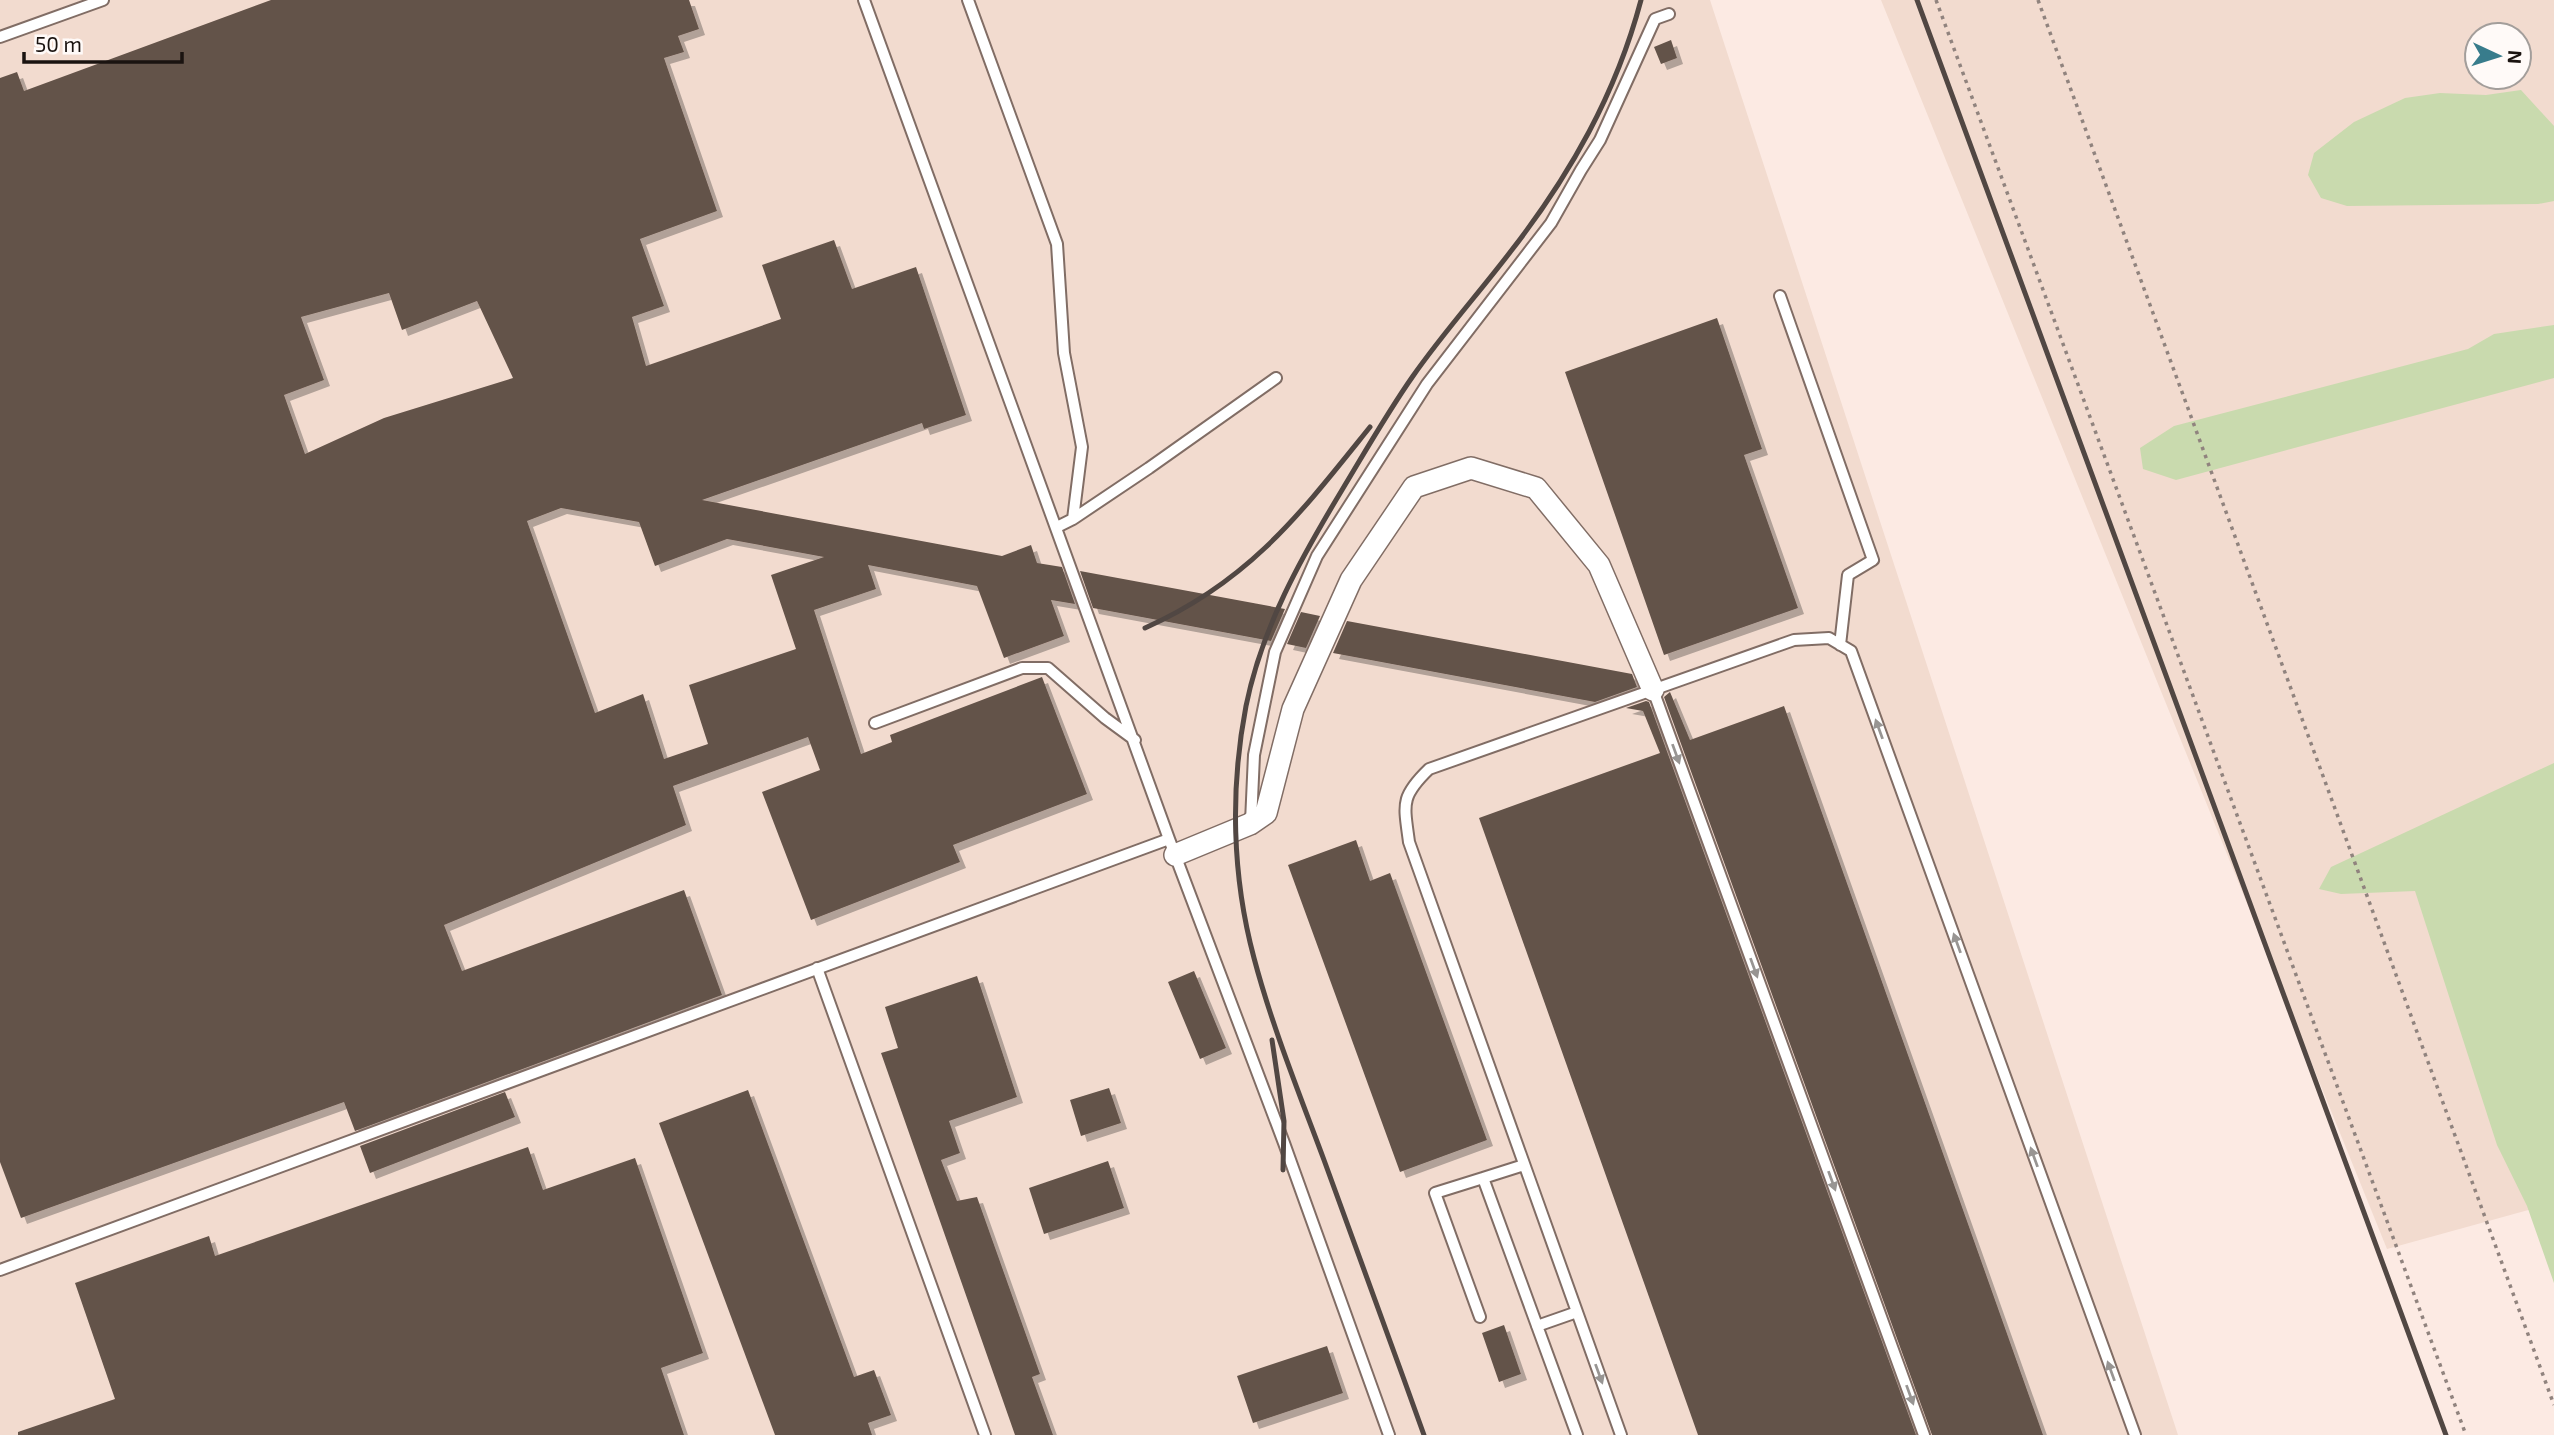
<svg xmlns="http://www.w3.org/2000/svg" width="2554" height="1435" font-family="'Exo 2',sans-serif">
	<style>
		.industrial { fill: #f2dbcf; fill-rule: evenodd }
		.green { fill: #c9daae }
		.building { fill: #645349; fill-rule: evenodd; filter: url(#shadow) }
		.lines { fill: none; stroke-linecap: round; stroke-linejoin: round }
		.lane-casing { stroke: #816d65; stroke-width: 14 }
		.street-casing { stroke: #816d65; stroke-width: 24 }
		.path { stroke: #90837e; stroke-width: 3.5; stroke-dasharray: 3.5 5; stroke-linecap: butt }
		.lane { stroke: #fff; stroke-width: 10 }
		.street { stroke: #fff; stroke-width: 21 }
		.rail { stroke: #514743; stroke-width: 5 }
		.oneway { fill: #989593 }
	</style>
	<defs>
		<filter id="shadow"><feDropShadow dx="6" dy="6" stdDeviation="0" flood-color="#0004"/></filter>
	</defs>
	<rect width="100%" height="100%" fill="#fceae3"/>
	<path class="industrial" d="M0,0H1710L2178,1435H0Z
		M1881,0H2554V1203L2387,1249ZM2477,35H2519V77H2477Z"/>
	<path class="green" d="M2521,90L2554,126V201L2538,204L2347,206L2321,198L2308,175L2314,153L2354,122L2405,98L2440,93L2486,95Z
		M2554,325V378L2176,480L2143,469L2140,448L2174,426L2468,349L2494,334Z
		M2554,763V1283L2527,1206L2497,1145L2415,891L2341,894L2319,889L2331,867Z"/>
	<path class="building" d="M271,0H689L699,29L678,36L684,52L664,58L717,211L640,239L664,306L632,317L646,366L781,319L762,265L834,240L852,289L916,267L966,415L924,429L922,423L702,500L1002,556L1031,545L1037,563L1062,567L1075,604L1051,600L1064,636L1004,658L977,586L868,565L876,589L814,610L861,754L892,742L890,735L1042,677L1087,794L953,845L960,862L811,920L762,792L820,770L808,737L673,786L686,825L444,925L462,971L684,890L722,995L355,1131L344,1102L21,1218L0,1162V78L17,72L24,91ZM389,293L402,330L477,301L513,378L384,418L305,454L284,395L324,380L301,317ZM561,508L639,522L655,566L727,539L824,557L771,575L796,649L689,685L708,744L664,759L643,694L595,713L527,521Z
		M1671,40L1677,58L1661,64L1654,47Z
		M1717,318L1762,449L1744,455L1798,608L1664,655L1565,372Z
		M1080,571L1285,609L1271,641L1093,608Z
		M1301,612L1320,616L1306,648L1287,644Z
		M1347,621L1632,674L1637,687L1595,702L1333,653Z
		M1670,692L1690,740L1784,706L2043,1435H1932L1664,697Z
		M1646,701L1649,702L1916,1435H1698L1479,818L1660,753L1643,711L1626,708Z
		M1356,840L1370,881L1390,873L1487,1140L1400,1172L1288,865Z
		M1194,971L1226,1048L1200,1059L1168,982Z
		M977,976L1017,1097L949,1121L960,1153L941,1160L957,1201L977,1197L1040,1374L1032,1377L1053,1435H1015L881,1053L898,1048L885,1007Z
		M1109,1088L1121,1123L1081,1136L1070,1100Z
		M748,1090L854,1377L874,1370L891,1415L868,1423L872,1435H775L659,1123Z
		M505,1092L515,1117L370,1173L360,1146Z
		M528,1147L543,1190L635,1158L703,1353L661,1368L684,1435H18V1432L115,1399L75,1283L209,1236L215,1256Z
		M1108,1161L1124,1208L1044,1234L1029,1188Z
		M1504,1325L1521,1374L1499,1382L1482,1333Z
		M1327,1346L1343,1393L1253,1423L1237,1376Z"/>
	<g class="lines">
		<g class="lane-casing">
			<path id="lane" d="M864,0L1169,839L1284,1143L1389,1435
				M968,0L1057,244L1064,353L1082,447L1073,519L1057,527
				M0,37L103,0
				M1780,296L1873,560L1848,575L1840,645
				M1073,519L1149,468L1276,378
				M1653,690L1924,1435
				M875,723L1022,668H1048L1105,718L1135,740
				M1251,822L1254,755L1275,652L1317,556L1427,384L1551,223L1581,170L1600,140L1655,19L1669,14
				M817,968L985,1435
				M1524,1165L1483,1178L1577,1435
				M0,1270L1169,839
				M1480,1317L1435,1193L1483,1178
				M1537,1326L1577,1312
				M1621,1435L1409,842C1404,804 1400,797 1429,769L1794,640L1829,638L1851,651L2135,1435"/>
		</g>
		<g class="street-casing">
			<path id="street" d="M1175,855L1250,824L1266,813L1293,709L1351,580L1414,487L1471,468L1536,488L1599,565L1653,690"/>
		</g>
		<path class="path" d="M1936,0L2466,1435
			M2038,0L2554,1405"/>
		<use href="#lane" class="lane"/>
		<use href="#street" class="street"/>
		<path class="rail" d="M1917,0L2446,1435
			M1145,628C1250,581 1300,514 1370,427
			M1272,1040L1284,1121L1283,1170
			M1424,1435C1391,1343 1357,1251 1324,1160C1299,1093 1272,1026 1254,958C1232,876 1230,789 1246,706C1262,627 1301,558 1342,490C1365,452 1387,413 1413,376C1443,333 1479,293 1511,251C1570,175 1616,94 1641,0"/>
	</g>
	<defs><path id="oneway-solid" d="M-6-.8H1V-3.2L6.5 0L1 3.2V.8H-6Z" transform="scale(1.75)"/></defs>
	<g class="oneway">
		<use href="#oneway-solid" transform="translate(1879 729) rotate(-110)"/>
		<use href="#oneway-solid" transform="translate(1676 754) rotate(70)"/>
		<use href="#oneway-solid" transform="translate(1957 943) rotate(-110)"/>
		<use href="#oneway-solid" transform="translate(1754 968) rotate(70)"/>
		<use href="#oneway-solid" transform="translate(2034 1157) rotate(-110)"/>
		<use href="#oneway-solid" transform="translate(1832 1181) rotate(70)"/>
		<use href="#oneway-solid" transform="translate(2111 1371) rotate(-110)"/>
		<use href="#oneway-solid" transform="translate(1599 1374) rotate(70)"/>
		<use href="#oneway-solid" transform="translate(1910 1395) rotate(70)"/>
	</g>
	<g transform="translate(2498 56) rotate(94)"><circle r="33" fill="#fffaf8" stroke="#a39e9b" stroke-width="2"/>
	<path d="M0-5L12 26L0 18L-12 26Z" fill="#387c8c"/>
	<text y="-10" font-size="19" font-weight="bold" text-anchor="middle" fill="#1a1310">N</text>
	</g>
	<path d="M24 52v10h158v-10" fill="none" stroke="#1a1310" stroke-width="3.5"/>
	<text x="35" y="52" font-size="21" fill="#1a1310" stroke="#fffaf8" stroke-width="5" paint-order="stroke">50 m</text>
</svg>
